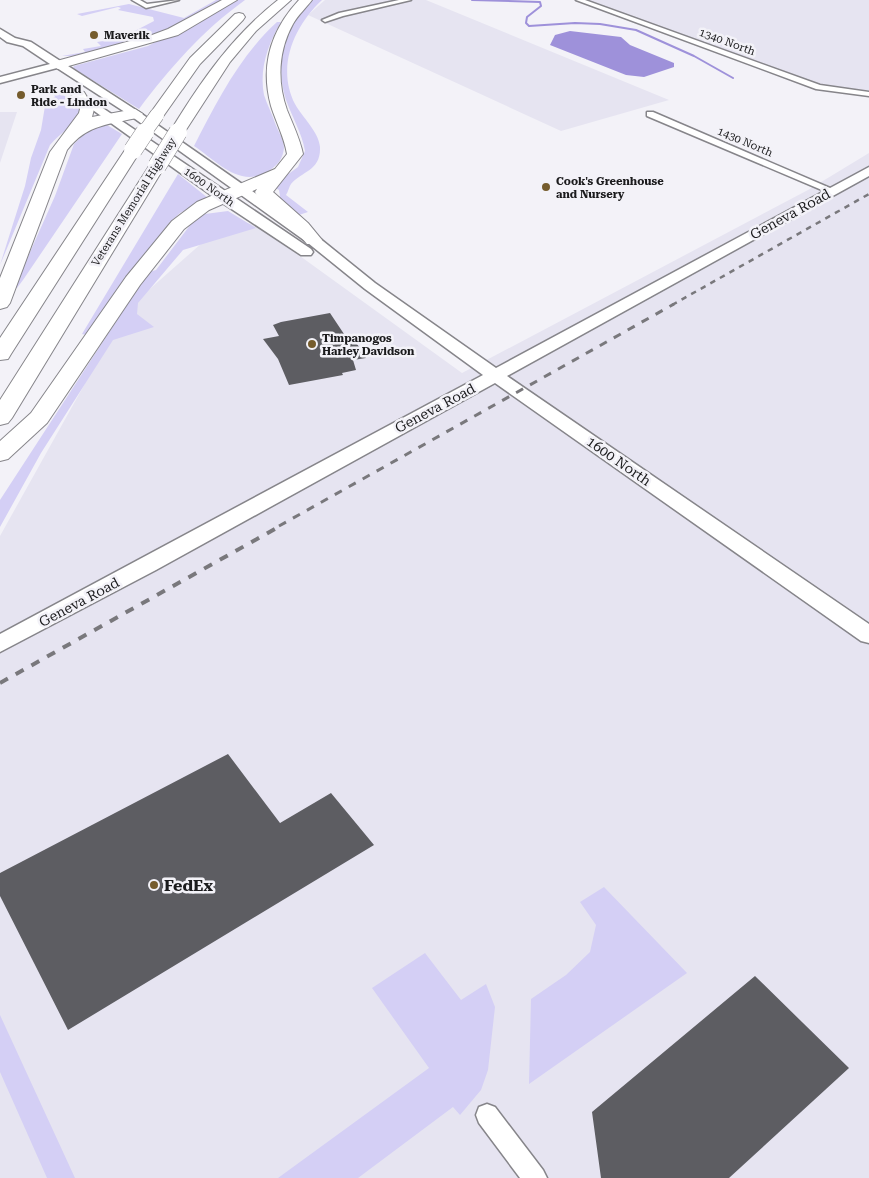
<svg xmlns="http://www.w3.org/2000/svg" width="869" height="1178" font-family="'Roboto Serif',serif">
	<style>
		.built { fill: #e6e4f1 }
		.green { fill: #d4cff5 }
		.water { fill: #9e91da }
		.lines { fill: none; stroke-linecap: round; stroke-linejoin: round }
		.stream { stroke: #9e91da; stroke-width: 2 }
		.building { fill: #5d5d62 }
		.street-casing { stroke: #86858a; stroke-width: 3 }
		.secondary-casing { stroke: #86858a; stroke-width: 3 }
		.highway-casing { stroke: #86858a; stroke-width: 2 }
		.street { fill: #fff; fill-rule: evenodd }
		.secondary { fill: #fff; fill-rule: evenodd }
		.highway { fill: #fff; fill-rule: evenodd }
		.rail-far2 { stroke: #79787c; stroke-width: 2.5; stroke-dasharray: 5.5 5.5; stroke-linecap: butt }
		.rail-far1 { stroke: #79787c; stroke-width: 3; stroke-dasharray: 8 8; stroke-linecap: butt }
		.rail { stroke: #79787c; stroke-width: 4; stroke-dasharray: 9 9; stroke-linecap: butt }
		.highway-bridge-far1-casing { stroke: #86858a; stroke-width: 15; stroke-linecap: butt }
		.highway-bridge-casing { stroke: #86858a; stroke-width: 19; stroke-linecap: butt }
		.highway-bridge-far1 { stroke: #fff; stroke-width: 14 }
		.highway-bridge { stroke: #fff; stroke-width: 18 }
		.poi-dot { fill: #755c2d; stroke: #f3f2f8; stroke-width: 2 }
		.labels { text-anchor: middle; dominant-baseline: central; stroke-width: 5; stroke-linejoin: round; paint-order: stroke }
		.far-poi-label { font-size: 11px; font-weight: bold; fill: #1b1b1d; stroke: #f3f2f8; text-anchor: start }
		.far-street-label { font-size: 11px; fill: #1b1b1d; stroke: #f3f2f8 }
		.street-label { font-size: 14px; fill: #1b1b1d; stroke: #f3f2f8 }
		.near-poi-label { font-size: 16px; font-weight: bold; fill: #1b1b1d; stroke: #f3f2f8; text-anchor: start }
	</style>
	<rect width="100%" height="100%" fill="#f3f2f8"/>
	<path class="built" d="M325,0H426L669,100L561,131L308,15Z
		M586,0H869V91L835,87L813,82Z
		M0,112H17L0,163Z
		M869,153V1178H0V536L126,310L228,220L257,225L462,373L808,190Z"/>
	<path class="green" d="M216,0H222L165,32L79,56H62L85,52L83,49L101,46L97,42L128,37L129,34L154,21L153,17L118,10L121,8L118,7L82,16L77,14L129,4L184,18Z
		M236,0H245C202,31 170,68 139,109L73,68L74,66L148,46Z
		M312,0H322C294,26 276,67 295,104C302,117 319,132 320,147C321,171 302,171 291,184C289,187 288,192 286,195L308,212L299,215L277,200L280,196L279,190L272,186L298,167L305,151C302,133 292,117 286,100C274,61 284,28 312,0Z
		M277,22H281C268,44 259,69 264,95C267,104 272,114 275,123C278,131 284,140 284,148C283,158 278,165 270,170C241,190 218,162 194,146C217,101 240,56 277,22Z
		M58,91L78,106L80,111C74,126 60,133 50,145L0,265L25,186L31,158L41,130L45,106L40,105L55,97L53,93Z
		M101,125H107L122,134L23,280L17,288H14L55,196L74,144L89,129Z
		M178,174L208,198L180,213L170,222L86,335L82,334Z
		M228,211L256,228L183,250L138,303L137,314L154,327L113,340L41,453L0,527V500L145,277L149,272L156,270L194,220L205,214Z
		M604,887L687,973L529,1084L531,999L566,975L590,952L596,925L580,902Z
		M425,953L461,1000L486,984L495,1007L488,1070L481,1090L460,1115L453,1107L358,1178H278L429,1068L372,988Z
		M0,1015L75,1178H47L0,1072Z"/>
	<path class="water" d="M570,31L621,37L630,45L674,63V67L644,77L626,75L550,45L555,35Z"/>
	<g class="lines">
		<path class="stream" d="M472,0L540,2L541,6L527,17L526,23L529,26L575,23L600,24L636,30L694,56L733,78"/>
	</g>
	<path class="building" d="M330,313L346,337L352,336L366,358L353,360L356,370L342,373L343,375L289,385L278,359L263,339L279,336L273,325L281,322Z
		M228,754L280,823L331,793L374,845L68,1030L0,896V873Z
		M755,976L849,1068L729,1178H601L592,1112Z"/>
	<g class="lines">
		<g class="street-casing">
			<path id="street" d="M132,0H140L147,4L179,0L146,8Z
				M399,0H411L343,16L325,22L322,20L339,13Z
				M576,0H585L820,85L869,92V96L816,89Z
				M647,112H653L837,191L829,193L647,116Z
				M487,1104L495,1107L543,1170L547,1178H520L479,1123L476,1115L479,1107Z"/>
		</g>
		<g class="secondary-casing">
			<path id="secondary" d="M0,29L15,38L31,42L139,112L318,237L375,283L496,368L869,167V176L507,376L869,624V643L861,641L495,383L156,570L0,652V634L483,375L365,289L308,243L131,116L57,68L0,83V77L50,64L23,46L7,42L0,37Z
				M76,90L311,249L313,252L311,255H301L218,200L72,95L70,93Z"/>
		</g>
		<g class="highway-casing">
			<path id="highway" d="M222,0H237L178,35L58,69L51,65L53,62L152,35L168,29Z
				M278,0H291L256,31L230,62L184,133H174L171,130C201,81 232,36 278,0Z
				M299,0H312C306,8 298,15 293,24C278,51 277,82 287,110C293,125 300,139 303,154L273,192L308,223L322,240L319,244H307C292,224 268,214 255,192L257,189L209,210L184,229L140,285L47,423L8,459L0,461V441L31,413L126,277L172,221L197,202L275,169L287,154C284,137 276,122 271,106C260,66 271,30 299,0Z
				M239,13L243,14L245,17L243,20L200,64L162,118H152L149,115L190,58L235,14Z
				M79,91L84,92L94,109L92,117L135,109L143,114L140,117C110,125 88,123 67,150L10,303L7,307L0,309V278L50,152L79,113L80,109L72,95Z
				M133,145L141,150L11,354L8,359L0,360V338L125,150Z
				M157,161L165,166L12,418L8,423L0,425V400L149,166Z"/>
		</g>
		<use href="#street" class="street"/>
		<use href="#secondary" class="secondary"/>
		<use href="#highway" class="highway"/>
		<path class="rail-far2" d="M672,305L869,194"/>
		<path class="rail-far1" d="M279,526L674,304"/>
		<path class="rail" d="M0,683L282,525"/>
		<g class="highway-bridge-far1-casing">
			<path id="highway-bridge-far1" d="M144,133L157,115
				M177,133L179,130"/>
		</g>
		<g class="highway-bridge-casing">
			<path id="highway-bridge" d="M133,150L145,132
				M157,166L178,132"/>
		</g>
		<use href="#highway-bridge-far1" class="highway-bridge-far1"/>
		<use href="#highway-bridge" class="highway-bridge"/>
	</g>
	<g class="poi-dot">
		<circle cx="94" cy="35" r="5"/>
		<circle cx="21" cy="95" r="5"/>
		<circle cx="546" cy="187" r="5"/>
		<circle cx="312" cy="344" r="5"/>
		<circle cx="154" cy="885" r="5"/>
	</g>
	<g class="labels">
		<g class="far-poi-label">
			<text x="104" y="35">Maverik</text>
			<text x="31" y="89">Park and<tspan x="31" dy="13">Ride - Lindon</tspan></text>
			<text x="556" y="181">Cook's Greenhouse<tspan x="556" dy="13">and Nursery</tspan></text>
			<text x="322" y="338">Timpanogos<tspan x="322" dy="13">Harley Davidson</tspan></text>
		</g>
		<g class="far-street-label">
			<text transform="translate(727 42) rotate(20)">1340 North</text>
			<text transform="translate(745 142) rotate(23)">1430 North</text>
			<text transform="translate(209 187) rotate(35)">1600 North</text>
			<text transform="translate(134 202) rotate(-58)">Veterans Memorial Highway</text>
		</g>
		<g class="street-label">
			<text transform="translate(790 214) rotate(-29)">Geneva Road</text>
			<text transform="translate(435 408) rotate(-28)">Geneva Road</text>
			<text transform="translate(619 461) rotate(35)">1600 North</text>
			<text transform="translate(79 602) rotate(-28)">Geneva Road</text>
		</g>
		<g class="near-poi-label">
			<text x="164" y="885">FedEx</text>
		</g>
	</g>
</svg>
